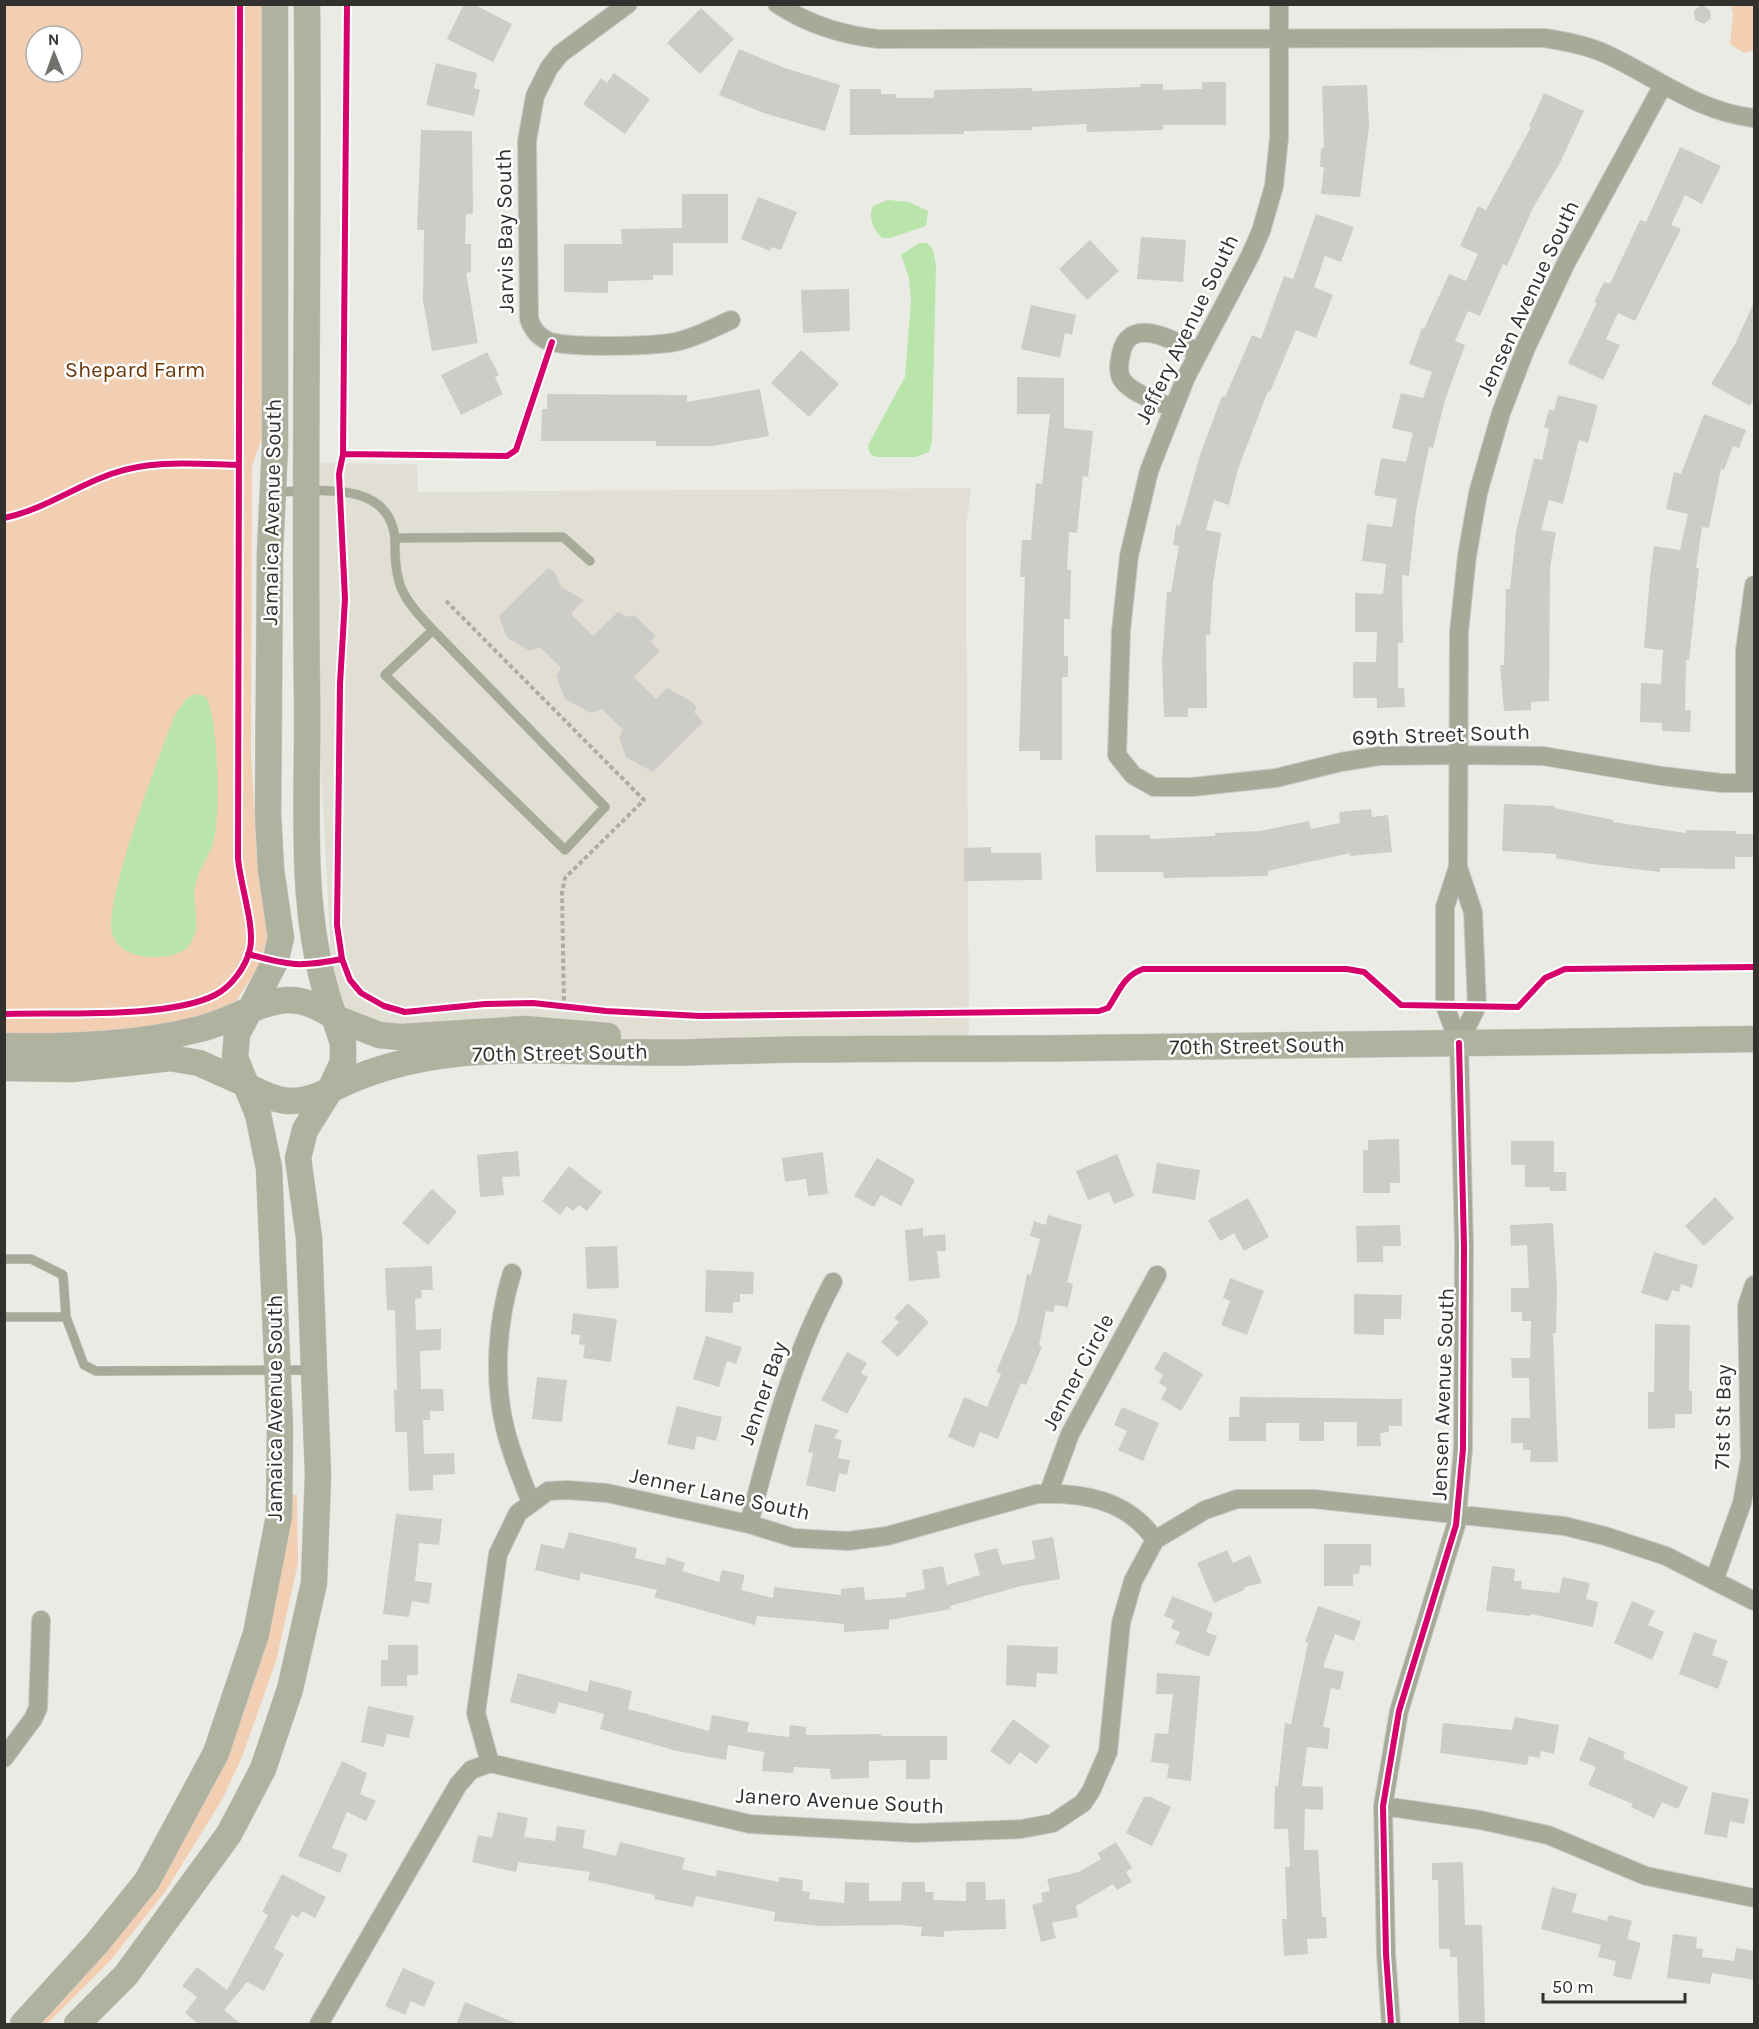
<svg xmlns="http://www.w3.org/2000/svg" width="1759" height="2029" font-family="Karla,sans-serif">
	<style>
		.built { fill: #e1dfd4 }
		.green { fill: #f2ceb2; fill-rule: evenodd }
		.water { fill: #b9e5aa }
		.building { fill: #cdccc8 }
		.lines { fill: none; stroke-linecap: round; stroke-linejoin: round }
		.lane-casing { stroke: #c9c9c6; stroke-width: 10 }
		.street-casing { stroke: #c9c9c6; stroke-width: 20 }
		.secondary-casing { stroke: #c9c9c6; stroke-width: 27 }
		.path { stroke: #acaea1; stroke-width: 4; stroke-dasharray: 4.5 3; stroke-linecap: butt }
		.lane { stroke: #a7aa98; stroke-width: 9 }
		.street { stroke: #a7aa98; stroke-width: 18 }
		.secondary { stroke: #afb29f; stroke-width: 26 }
		.cycleway-casing { stroke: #fff; stroke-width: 10 }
		.cycleway { stroke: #d6006c; stroke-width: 6 }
		.labels { text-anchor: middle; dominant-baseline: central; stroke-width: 5; stroke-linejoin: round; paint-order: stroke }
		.street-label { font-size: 22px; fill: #32312d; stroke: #fff }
		.park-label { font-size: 22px; fill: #6d3808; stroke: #fff }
	</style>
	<rect width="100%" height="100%" fill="#ebebe6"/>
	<path class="built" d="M305,463L417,464L418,492L971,488L966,527L969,1049L682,1042L591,1035L401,1037L334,1016Z"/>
	<path class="green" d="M4,5H266L265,429L252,466L251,754L257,858L268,937L258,968L236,1001L197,1021L107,1032L5,1035ZM36,36H72V72H36Z
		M1731,5H1754V50L1744,53L1730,44L1733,15Z
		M291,1495H297L298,1563L276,1661L242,1757L223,1798L165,1892L110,1961L47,2024H36C90,1958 155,1890 197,1816C253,1716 279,1607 291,1495Z"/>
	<path class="water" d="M888,200L909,202L928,211L926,226L890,238H882C873,229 868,218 873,206Z
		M919,243H927L933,250L936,265L932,441L929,452L916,457H876L870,454L868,445L905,377L911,300L909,278L901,255Z
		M195,694L205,696C219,715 220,816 214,840C210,856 198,870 195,886C191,906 203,925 190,944C183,954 168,957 157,957C140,958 117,952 112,933C104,901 160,753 175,715L186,699Z"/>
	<path class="building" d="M464,4H473L512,24L493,62L447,39Z
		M1702,5L1710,10L1711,18L1704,24L1695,20L1694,10Z
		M701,8L734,39L700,74L667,43Z
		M739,49L782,67L840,85L825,131L764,113L719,95Z
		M436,63L477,73L474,88L480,90L474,116L426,105Z
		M614,73L650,99L625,134L583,104L601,78L607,83Z
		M1202,82H1226V125H1163V130L1087,132L1086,124L1032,127V130L964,131V134L850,135V89H881V94H896V98H934V90L1032,88V91L1140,87L1141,84H1163V90L1202,89Z
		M1367,85L1369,126L1360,197L1321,194L1324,167H1320L1321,148H1324L1322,86Z
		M1544,93L1584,111L1560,163L1533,208L1507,266L1503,264L1480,316L1468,311L1455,341L1465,345L1445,400L1433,448L1429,447L1416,511L1409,576L1402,575L1403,643H1398V688H1404L1405,707L1377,708V698H1353V662H1376L1377,632H1355V593L1383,594L1386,564L1362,561L1367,524L1392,527L1397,499L1374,495L1381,458L1406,462L1413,433L1392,428L1401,393L1423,398L1432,372L1409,364L1422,328L1424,329L1449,274L1466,281L1478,254L1460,246L1478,206L1486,210L1531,127L1529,126Z
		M421,130L472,131L473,214H466L465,244H471V272L466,273L478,343L432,351L423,300L424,230H417Z
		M1680,147L1721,166L1702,204L1685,195L1671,225L1681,229L1635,321L1618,313L1606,339L1620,345L1603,380L1568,363L1597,303L1594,302L1604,282L1610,284L1640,220L1646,222Z
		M682,194H728V243H673V275H653V280L608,281V293L564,292V244H622L621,229L682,228Z
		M758,197L797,212L781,250L772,247L770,251L741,239Z
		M1316,214L1354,227L1341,262L1325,256L1314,287L1333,295L1316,338L1296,330L1270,392L1268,391L1238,469L1229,505L1214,500L1206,530L1221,533L1213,582L1210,635H1206L1207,708H1188V717H1164L1162,662L1167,592H1171L1179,546L1173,545L1176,525L1180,526L1200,455L1222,396L1225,397L1252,335L1261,339L1284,276L1293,279Z
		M1141,237L1186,240L1183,282L1137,279Z
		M1090,240L1119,271L1087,300L1059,269Z
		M849,289L850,331L803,333L801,290Z
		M1755,300V397L1750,406L1711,384L1735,344Z
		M1031,305L1076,315L1072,335L1065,333L1060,358L1021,349Z
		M801,350L839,384L809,417L771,383Z
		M487,352L499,375L495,377L503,394L461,415L441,375Z
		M1017,377L1064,378V428L1093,431L1088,477L1083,476L1077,533L1069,532L1067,570H1071L1070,619H1064V656H1068V677H1062V760H1040V751H1019L1025,577H1020L1022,540H1031L1036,483L1042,484L1050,414H1017Z
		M760,389L769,436L713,446H656V441H541L542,409H547V394L687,395V402Z
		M1558,395L1598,405L1588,443L1579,440L1563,504L1549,500L1541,530L1556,532L1550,568L1549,701L1531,702V710L1504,711L1500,665H1504L1506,589H1510L1516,532L1534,458L1542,460L1549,429L1544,427L1549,409L1554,411Z
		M1704,414L1746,430L1739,448L1733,446L1724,470L1721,469L1709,528L1702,527L1696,568H1699L1689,660H1686L1685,710H1691L1690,732L1662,731V723L1640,722L1641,683L1661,684L1663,650L1644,648L1650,576L1654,546L1680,550L1688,514L1666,509L1674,472L1681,474Z
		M548,568L555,572L561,587L584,600L571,614L593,636L618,612L628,617L634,615L655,635L651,642L660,651L634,677L656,699L667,688L689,700L697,707L694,712L703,722L653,772L626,757L619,738L623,730L602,709L591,713L565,699L556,676L561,668L540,647L530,651L507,638L499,616Z
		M1504,804L1555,806V808L1613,820V822L1686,833V830L1736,831V834H1755V857H1735V869L1660,868V872L1592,864L1556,858V854L1502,851Z
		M1371,809L1372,817L1388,815L1392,852L1350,856V853L1268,871V876L1164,878L1163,872H1096L1095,835H1150V839L1215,836V833L1260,831L1309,821L1311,829L1340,823L1339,812Z
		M991,847V853H1041L1042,880L964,881V848Z
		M1399,1139L1400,1183H1390V1193H1363V1150H1368V1140Z
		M1511,1141H1554V1172H1566V1191H1550V1187H1525V1165H1511Z
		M518,1151L520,1176L502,1177L504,1195L480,1197L477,1155Z
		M823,1152L828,1194L808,1196L806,1179L785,1182L782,1158Z
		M1117,1154L1134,1196L1114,1204L1109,1192L1088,1200L1076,1171Z
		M877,1158L915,1180L901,1206L881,1195L874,1207L854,1196Z
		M1157,1163L1200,1170L1195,1200L1152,1193Z
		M569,1166L602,1192L587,1211L579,1205L573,1211L567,1206L560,1215L542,1201Z
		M432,1189L457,1212L428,1245L402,1223Z
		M1715,1197L1734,1218L1704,1246L1685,1226Z
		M1248,1198L1269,1237L1244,1251L1234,1233L1220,1241L1208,1220Z
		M1048,1215L1082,1225L1067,1282L1073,1284L1068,1307L1055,1305L1053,1312L1046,1311L1039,1345L1042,1347L1026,1385L1021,1383L998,1439L980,1432L974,1448L948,1437L964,1397L987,1407L1001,1374L996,1372L1017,1322L1027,1274L1031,1275L1040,1239L1030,1236L1034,1221L1046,1225Z
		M1553,1223L1557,1288L1556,1333H1553L1558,1462H1530L1531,1450H1523V1443H1511V1418H1530L1529,1378H1512L1511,1358H1530L1531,1321H1522V1312H1511V1288H1529L1527,1245L1511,1246L1510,1225Z
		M1400,1225L1401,1246H1383V1262H1357L1356,1226Z
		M923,1228V1236L945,1234L946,1251H937L940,1278L909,1281L905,1230Z
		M617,1246L619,1288L587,1289L585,1247Z
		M1654,1252L1698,1265L1692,1288L1681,1284L1679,1292L1672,1290L1668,1301L1641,1293Z
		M432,1266L433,1290H421L422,1298L415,1299L416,1330L441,1329V1350L420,1351L421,1389H443L444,1411H430V1420H423L424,1454L454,1453L455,1474L433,1475V1490L409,1491L407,1432H395L394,1390H397L395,1310H387L385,1268Z
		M706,1270L754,1272L753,1294H740V1302H733V1313L705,1312Z
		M1230,1278L1264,1291L1247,1335L1221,1325L1230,1301L1223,1298Z
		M1354,1294L1402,1295L1401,1319H1384V1335L1354,1334Z
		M908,1303L929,1322L898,1357L881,1342L899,1322L894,1318Z
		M573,1313L617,1319L611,1362L583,1358L585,1345L579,1344L580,1335L571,1334Z
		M1655,1324L1690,1325L1689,1391H1692V1414H1675V1428L1648,1429V1392H1654Z
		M706,1336L742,1347L736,1364L727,1361L719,1387L693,1379Z
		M1164,1351L1203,1374L1181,1411L1161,1399L1167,1388L1159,1383L1163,1375L1154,1369Z
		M847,1352L867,1363L861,1373L868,1377L847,1414L821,1400Z
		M537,1377L567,1380L562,1422L532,1419Z
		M1240,1397L1402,1399V1426H1389V1432L1380,1433L1381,1446H1357V1422H1324V1441H1299V1423H1266V1441H1229V1417H1239Z
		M677,1406L722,1417L716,1441L697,1436L694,1450L667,1444Z
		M1122,1407L1159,1423L1143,1461L1118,1450L1127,1431L1114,1425Z
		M815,1424L839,1430L834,1438L842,1440L838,1458L850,1460L847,1475L839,1473L835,1492L806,1485L813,1453L808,1452Z
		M396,1514L442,1519L439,1545L419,1543L415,1581L432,1583L429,1604L412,1601L409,1617L383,1614Z
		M569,1532L637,1548L635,1558L665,1565L667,1557L685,1563L682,1571L719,1582L722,1570L745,1575L741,1590L773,1598L774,1587L841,1595V1589L864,1587L865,1600L906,1597V1593L925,1589L922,1570L943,1566L947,1585L980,1575L974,1554L997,1548L1002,1565L1035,1559L1032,1541L1053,1537L1060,1579L1021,1586L950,1606L951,1609L889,1620V1629L844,1632V1624L757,1616L755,1625L654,1597L657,1590L581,1573L579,1581L535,1570L541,1544L564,1549Z
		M1324,1544H1371V1566L1360,1565L1359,1574H1353V1586H1324Z
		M1227,1550L1233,1563L1250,1555L1262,1583L1245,1587L1244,1590L1214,1603L1197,1563Z
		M1492,1566L1515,1569L1514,1581H1522L1521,1589L1559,1593L1563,1577L1590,1583L1586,1599L1598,1602L1593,1627L1531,1614L1530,1616L1486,1611Z
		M1172,1596L1213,1613L1206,1632L1217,1636L1209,1657L1175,1643L1180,1632L1171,1628L1174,1620L1164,1616Z
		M1632,1601L1655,1611L1648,1625L1664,1632L1652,1660L1614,1643Z
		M1318,1606L1361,1621L1354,1641L1335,1634L1323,1667L1344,1672L1340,1690L1331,1688L1323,1727L1330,1728L1328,1749L1307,1747L1302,1786L1323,1787V1810L1305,1809L1304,1850H1318L1322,1917H1326L1327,1938L1307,1939L1308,1954L1284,1956L1282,1919H1287L1285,1867H1290L1288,1829H1274L1275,1786H1278L1285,1723L1291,1724L1308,1643L1305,1642Z
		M1694,1632L1717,1640L1712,1655L1728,1661L1718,1689L1679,1674Z
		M388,1645H418V1675H407V1686H381V1660H388Z
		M1007,1645L1058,1647L1057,1674L1037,1673L1036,1687L1006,1685Z
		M518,1673L587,1692L590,1680L632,1691L628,1709L709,1731L712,1715L749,1722L747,1732L789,1737L790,1725L806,1727V1735L881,1734V1736H947V1760H930V1779H906V1760L869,1761V1778L831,1779L830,1769L794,1767L793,1773L762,1771L764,1752L728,1745L726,1760L677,1751L600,1729L604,1714L559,1702L555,1714L510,1702Z
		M1157,1673L1200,1676L1191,1781L1167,1778L1169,1764L1151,1762L1155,1733L1168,1734L1173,1694H1156Z
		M368,1706L414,1716L409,1738L387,1734L384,1747L361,1742Z
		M1515,1717L1559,1725L1554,1754L1541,1751L1540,1758L1529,1756L1527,1765L1440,1753L1443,1723L1512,1730Z
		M1013,1719L1050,1746L1036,1764L1020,1752L1010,1765L990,1751Z
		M1589,1737L1625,1752L1623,1758L1688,1787L1678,1809L1662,1802L1654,1818L1631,1807L1633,1804L1588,1785L1596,1767L1579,1760Z
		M342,1761L367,1773L360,1794L376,1801L366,1821L347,1812L332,1848L348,1854L340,1873L298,1856Z
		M1712,1792L1749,1799L1744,1824L1730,1821L1727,1838L1704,1834Z
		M1144,1797H1151L1171,1807L1152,1846L1126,1833Z
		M498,1812L528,1818L524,1837L555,1841L557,1826L585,1830L583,1848L616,1856L620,1842L685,1858L682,1869L716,1877L717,1870L779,1882V1877L803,1880L802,1891L810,1892L809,1899L844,1903L845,1882L869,1883V1901H901L902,1882H925V1892H934L933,1900L966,1901V1882H985L986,1900L1005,1899L1006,1929L944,1931V1937L921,1936L922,1927L901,1925L820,1926L774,1921L775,1912L696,1896L693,1907L654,1899L655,1895L588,1880L590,1872L518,1862L516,1872L472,1862L478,1835L492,1838Z
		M1116,1842L1132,1868L1126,1872L1132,1882L1117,1890L1113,1884L1076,1906L1078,1917L1052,1923L1056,1938L1041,1942L1032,1905L1043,1902L1041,1893L1050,1891L1047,1879L1079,1872L1101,1859L1098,1853Z
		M1463,1862L1465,1925H1482L1485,2025H1459L1457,1957H1450V1949H1439L1438,1880H1432V1863Z
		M282,1874L326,1897L315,1918L302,1911L298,1918L292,1915L274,1948L284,1954L264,1991L247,1982L224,2010L242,2025H200L185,2013L197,1997L182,1986L197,1967L227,1990L268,1915L262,1912Z
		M1552,1887L1577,1894L1572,1912L1607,1921L1609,1915L1632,1921L1627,1939L1641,1943L1631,1980L1613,1976L1616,1961L1598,1957L1601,1945L1541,1929Z
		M1673,1934L1697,1937L1696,1948L1703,1949L1702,1957L1734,1961L1736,1948L1755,1951V1980L1712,1973L1710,1984L1667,1978Z
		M403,1968L435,1982L424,2007L411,2001L405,2015L385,2006Z
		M465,2002L518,2024V2025H456Z"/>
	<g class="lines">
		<g class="lane-casing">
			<path id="lane" d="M273,492C316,492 388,478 395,538L563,537L590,561
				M395,538C394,584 401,597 433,630L605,807L565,850L385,675L433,630
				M4,1259H31L63,1275L66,1317L84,1365L96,1371L311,1370
				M4,1317H66"/>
		</g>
		<g class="street-casing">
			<path id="street" d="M628,4L560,54L549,68L535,96L527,141L529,319C532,328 538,336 546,340C564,349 654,346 675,342C695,338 713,328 731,320
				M777,4C809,25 841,35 878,39L1544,38C1565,41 1586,45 1606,54C1656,77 1698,112 1754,118
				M1279,4V138L1274,186L1261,231L1250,256L1186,377L1149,471L1129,556L1121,631L1117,755L1133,775L1154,787H1192L1276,778L1341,762L1379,756L1457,755L1543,756L1662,776L1722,783H1754
				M1172,408C1158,401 1133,394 1123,381C1117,373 1119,363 1121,354C1129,313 1176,342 1198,352
				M1745,783V650L1754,585
				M1458,867L1473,912L1477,1006L1459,1043
				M512,1273C497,1321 493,1379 505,1428C511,1454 522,1479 531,1503
				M1048,1494L1070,1434L1157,1275
				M749,1524C770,1442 792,1357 833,1282
				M1155,1540L1205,1510L1237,1499H1314L1564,1526L1605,1536L1666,1556L1754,1601
				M1714,1581L1742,1503L1750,1459L1747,1306L1754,1285
				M4,1758L33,1719L38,1708L41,1620
				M490,1763L476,1713L498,1554L518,1513L548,1491L567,1490L607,1493L749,1524L794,1538L848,1541L887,1536L1037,1494C1083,1492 1128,1500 1155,1540
				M1383,1806L1480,1820L1548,1835L1646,1876L1754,1898
				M319,2024L458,1785L471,1770L490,1763L750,1824L914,1833L1022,1829L1053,1823L1083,1803L1091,1791L1108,1752L1121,1623L1133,1581L1155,1540
				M1391,2024L1386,1954L1383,1806L1399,1711L1456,1525L1463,1449L1464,1246L1459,1043L1445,1006V907L1458,867L1459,632L1467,556L1478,493L1501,413L1526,348L1566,263L1663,85"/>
		</g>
		<g class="secondary-casing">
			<path id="secondary" d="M307,4C309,234 304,464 307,693C309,801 296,914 334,1016
				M249,1012L275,962L281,938L271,869L268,814L270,552L275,446V4
				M333,1017L379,1035L401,1037L524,1029L608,1036
				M4,1046C70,1047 137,1045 200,1029C229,1022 258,1002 287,1000C305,999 319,1008 334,1016L343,1043V1062L330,1090L305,1130L298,1158L309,1238L318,1474L314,1583L290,1689L263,1769L229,1834L126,1975L77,2024
				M4,1068L72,1069L170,1058L199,1063L244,1083
				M245,1085C277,1102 294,1108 329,1091
				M330,1090C444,1030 575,1057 698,1052C825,1047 952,1050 1079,1048C1304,1046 1529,1042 1754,1039
				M23,2024L97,1943L147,1881L216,1753L256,1634L279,1516L280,1429L269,1168L258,1114L235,1058L237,1034L248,1013"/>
		</g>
		<path class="path" d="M446,601L644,800L565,878L562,893L564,1005"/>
		<use href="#lane" class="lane"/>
		<use href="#street" class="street"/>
		<use href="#secondary" class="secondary"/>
		<g class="cycleway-casing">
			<path id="cycleway" d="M347,4L343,454L339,474L345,599L340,684L337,925L342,959L350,980L361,993L384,1006L405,1012L485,1004L533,1003L606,1011L700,1016L1099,1011L1108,1008C1119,992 1123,976 1143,969H1347L1364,972L1401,1005L1518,1007L1545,978L1565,969L1754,967
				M343,454L507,456L516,450L552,342
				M4,518C43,510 74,487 111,474C151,459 197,464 239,465
				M248,954C289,966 301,967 342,959
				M4,1014C59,1012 168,1019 215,995C231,987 246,967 250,949C255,925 240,885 238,858L240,4
				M1391,2024L1386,1954L1383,1806L1399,1711L1456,1525L1463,1449L1464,1246L1459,1043"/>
		</g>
		<use href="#cycleway" class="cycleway"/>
	</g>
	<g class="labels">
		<g class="street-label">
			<text transform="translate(505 231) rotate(-91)">Jarvis Bay South</text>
			<text transform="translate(1528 298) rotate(-65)">Jensen Avenue South</text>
			<text transform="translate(1187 329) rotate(-64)">Jeffery Avenue South</text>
			<text transform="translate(272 512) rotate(-89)">Jamaica Avenue South</text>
			<text transform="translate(1441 735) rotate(-2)">69th Street South</text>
			<text transform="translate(1257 1046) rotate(-1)">70th Street South</text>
			<text transform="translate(560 1053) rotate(-1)">70th Street South</text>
			<text transform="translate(1078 1372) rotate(-62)">Jenner Circle</text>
			<text transform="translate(763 1393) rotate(-71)">Jenner Bay</text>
			<text transform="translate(1443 1394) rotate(-88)">Jensen Avenue South</text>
			<text transform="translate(275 1408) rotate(-90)">Jamaica Avenue South</text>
			<text transform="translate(1723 1417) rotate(-89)">71st St Bay</text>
			<text transform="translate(720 1494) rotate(12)">Jenner Lane South</text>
			<text transform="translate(840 1801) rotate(3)">Janero Avenue South</text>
		</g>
		<g class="park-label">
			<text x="135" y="370">Shepard Farm</text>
		</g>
	</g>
	<rect width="1759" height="2029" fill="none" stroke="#32312d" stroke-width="12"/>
	<g transform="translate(54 54) rotate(359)"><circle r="28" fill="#ffffff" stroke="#adadab" stroke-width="1.5"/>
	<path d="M0-4.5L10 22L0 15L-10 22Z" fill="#73726e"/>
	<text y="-9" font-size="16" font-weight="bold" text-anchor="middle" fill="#32312d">N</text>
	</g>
	<path d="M1543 1993v9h142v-9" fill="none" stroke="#32312d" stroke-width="3"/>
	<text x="1552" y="1993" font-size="18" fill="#32312d" stroke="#ffffff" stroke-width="4.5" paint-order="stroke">50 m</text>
</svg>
